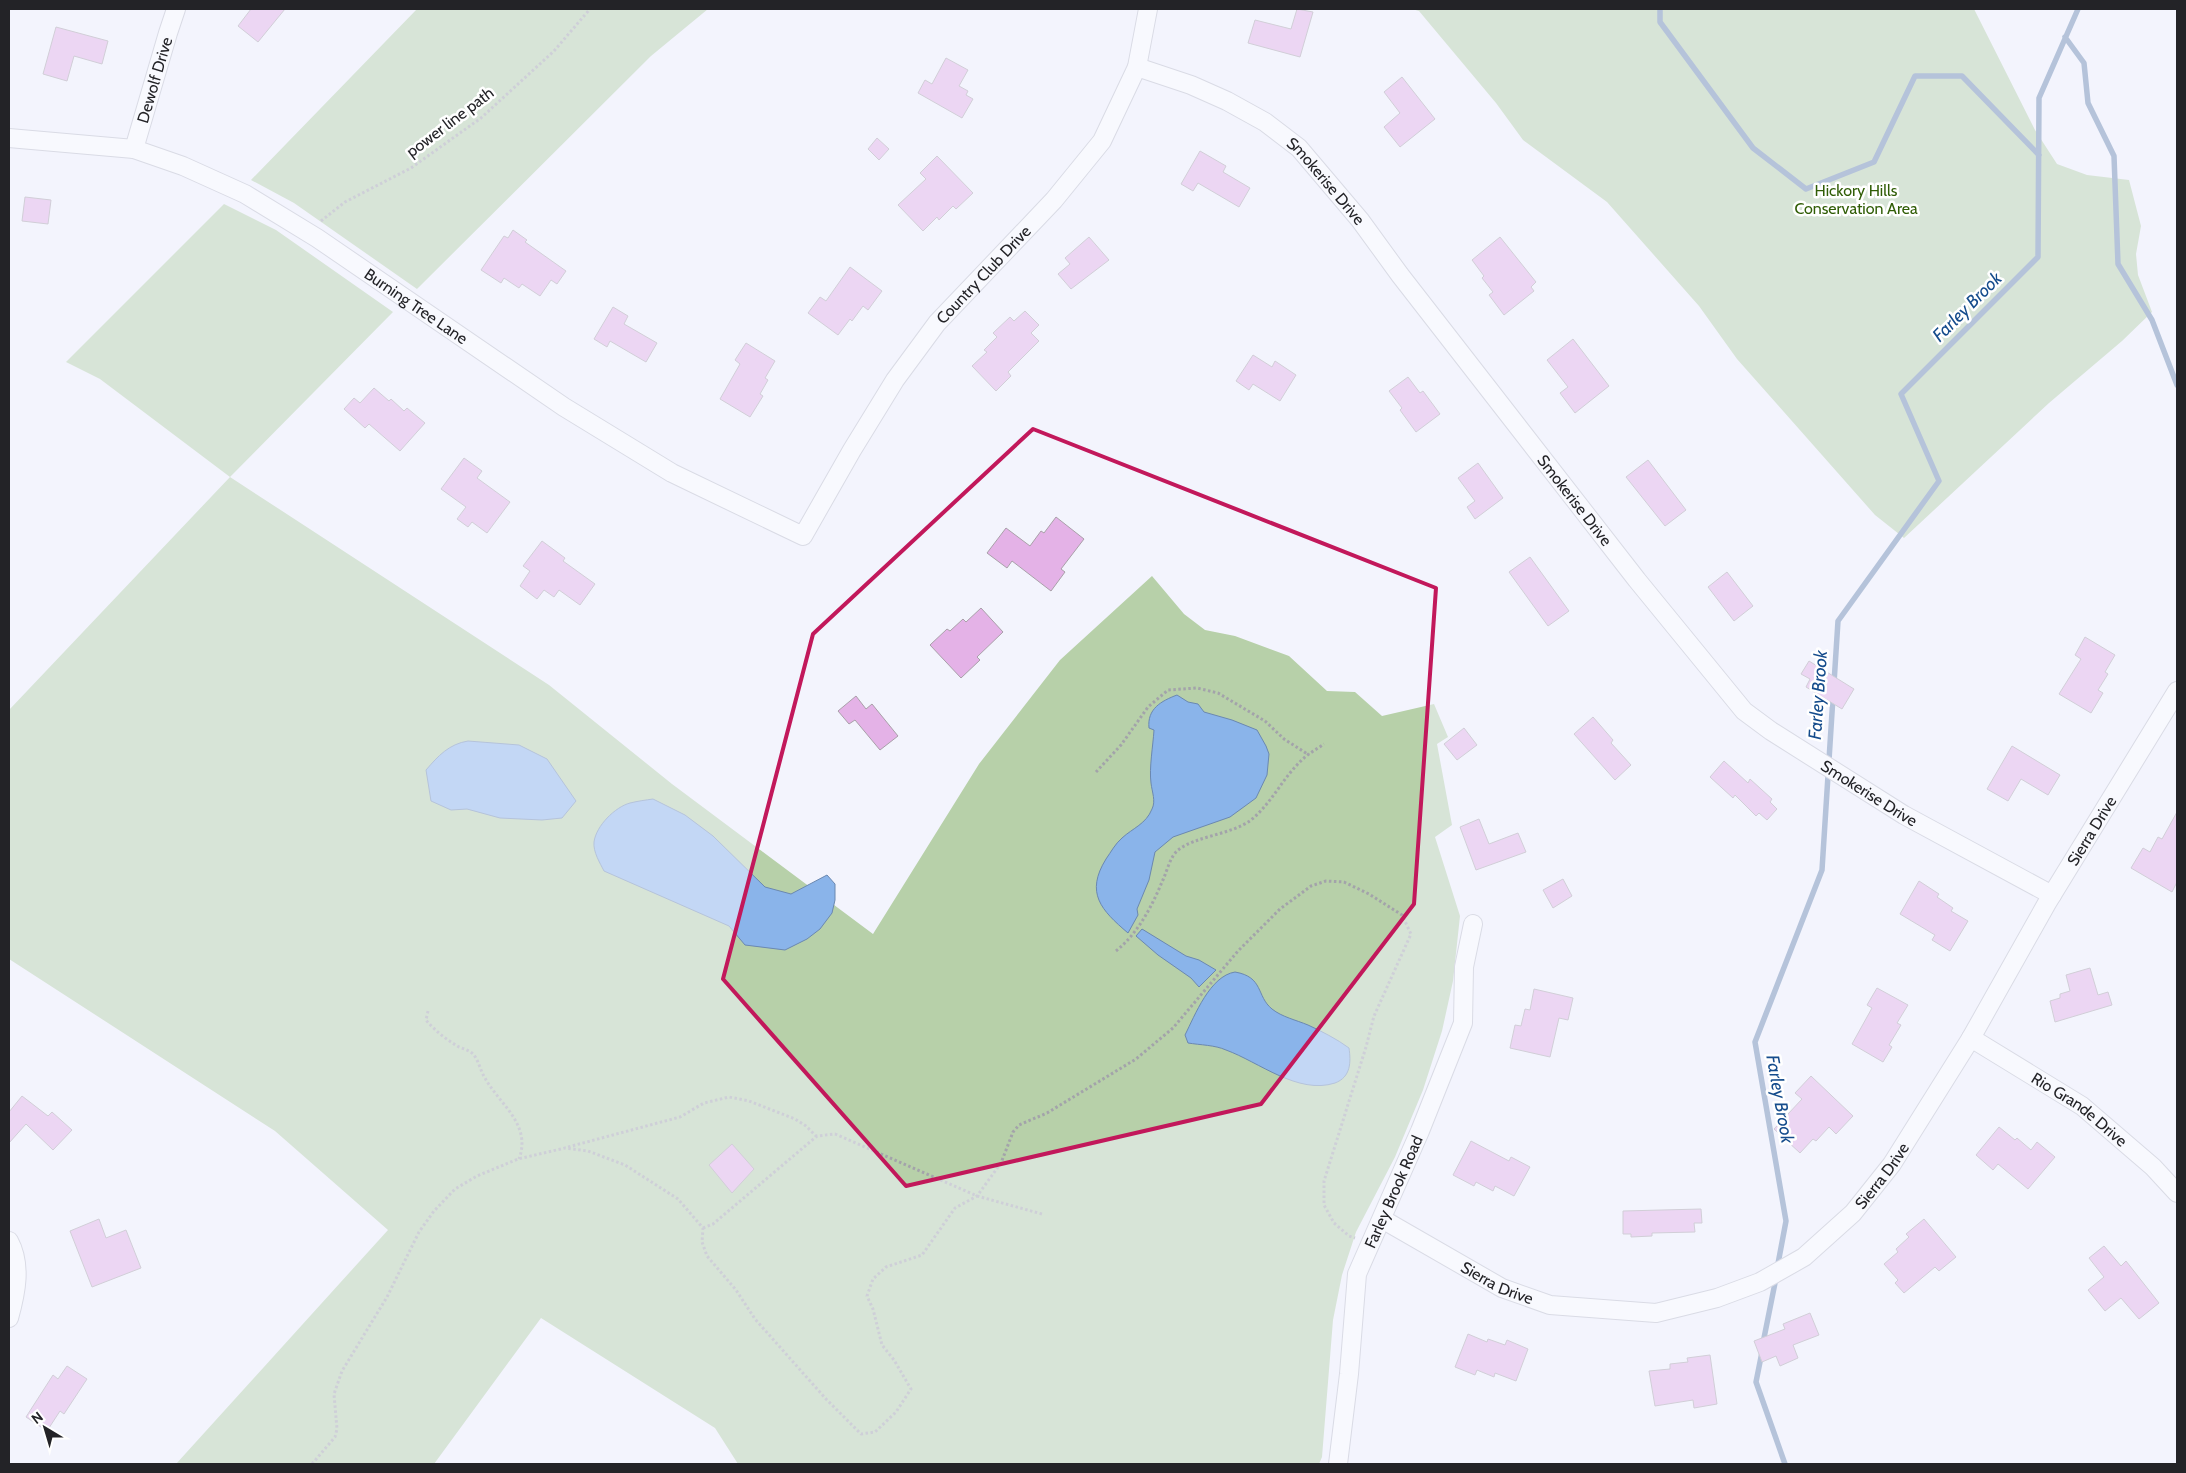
<svg xmlns="http://www.w3.org/2000/svg" width="2186" height="1473" font-family="Cabin,sans-serif">
	<style>
		.green { fill: #b7d0a9 }
		.water { fill: #8ab4ea; stroke: #6b88b0 }
		.lines { fill: none; stroke-linecap: round; stroke-linejoin: round }
		.stream { stroke: #6b88b0; stroke-width: 5.5 }
		.building { fill: #e4b2e7; stroke: #a9a0a9 }
		.street-casing { stroke: #bcbdc8; stroke-width: 20 }
		.path { stroke: #a3a3aa; stroke-width: 3; stroke-dasharray: 2.5 2.5; stroke-linecap: butt }
		.street { stroke: #fff; stroke-width: 18 }
		.marked { fill: none; stroke: #c2185b; stroke-width: 4; stroke-linejoin: round }
		.labels { text-anchor: middle; dominant-baseline: central; stroke-width: 5; stroke-linejoin: round; paint-order: stroke }
		.street-label { font-size: 16px; fill: #232327; stroke: #fff }
		.park-label { font-size: 16px; fill: #305d06; stroke: #fff }
		.water-label { font-size: 18px; font-style: italic; fill: #154c8c; stroke: #fff }
	</style>
	<rect width="100%" height="100%" fill="#f3f4fd"/>
	<path class="green" d="M417,9H708L651,56L417,289L294,203L251,180Z
		M1412,9H1974L2035,130L2057,164L2087,175L2129,180L2141,226L2136,254L2138,275L2152,312L2122,341L2049,403L1904,538L1875,515L1737,359L1699,306L1607,202L1523,140L1496,103L1419,11Z
		M224,204L276,230L393,312L230,477L549,685L672,784L873,934L979,764L1060,660L1152,576L1184,614L1205,630L1235,636L1289,656L1327,691L1355,692L1382,716L1434,704L1448,737L1437,744L1452,825L1435,837L1460,916L1453,981L1442,1031L1423,1090L1395,1157L1356,1232L1342,1275L1333,1320L1322,1457L1319,1464H738L715,1428L541,1318L434,1464H176L388,1230L275,1131L9,959V710L230,477L100,379L66,362Z"/>
	<path class="water" d="M1177,695L1188,702L1198,704L1204,712L1232,720L1257,730L1266,746L1269,754L1267,775L1256,798L1230,817L1173,837L1155,852L1149,880L1137,909L1138,915L1128,933C1101,910 1085,893 1106,859C1111,852 1115,844 1122,838C1133,828 1146,824 1152,809C1156,801 1152,792 1151,783C1149,768 1153,746 1154,730L1149,728C1147,709 1161,701 1177,695Z
		M468,741L519,745L547,759L576,801L562,818L542,820L500,818L467,809L451,810L431,801L426,770C438,756 449,744 468,741Z
		M653,799L685,815L713,836L765,887L791,894L827,875L835,884V900L832,913L820,929L807,939L785,950L745,945L729,926L604,871C600,863 593,852 594,842C596,826 615,807 630,803C638,801 646,800 653,799Z
		M1142,929L1186,956L1199,960L1216,970L1199,987L1191,978L1158,955L1136,936Z
		M1235,972C1264,977 1256,996 1272,1009C1282,1017 1296,1020 1308,1025C1321,1031 1337,1039 1349,1048C1351,1062 1351,1077 1335,1083C1298,1095 1259,1062 1226,1050C1215,1045 1200,1045 1188,1043L1185,1035C1195,1015 1210,976 1235,972Z"/>
	<g class="lines">
		<path class="stream" d="M1660,9V22L1753,148L1806,189L1874,162L1915,76H1962L2039,155
			M2065,37L2084,63L2088,103L2114,156L2118,264L2152,320L2177,385
			M1834,683L1838,621L1939,481L1901,394L2038,257L2039,98L2078,9
			M1777,1269L1786,1221L1755,1042L1822,870L1833,697
			M1763,1343L1776,1278
			M1762,1352L1756,1382L1785,1464"/>
	</g>
	<path class="building" d="M251,9H285L258,42L238,26Z
		M1297,9L1313,12L1300,57L1248,43L1255,20L1291,29Z
		M56,27L108,41L102,64L74,56L67,81L43,74Z
		M946,58L968,70L959,86L968,91L966,95L973,99L962,118L918,93L925,80L932,84Z
		M1402,77L1435,119L1400,147L1384,127L1400,113L1384,92Z
		M877,138L889,149L879,160L868,149Z
		M1200,151L1226,166L1223,172L1250,188L1239,207L1198,183L1193,191L1181,184Z
		M937,156L973,193L956,209L953,206L939,220L937,217L923,231L898,205L926,179L920,173Z
		M25,197L51,200L48,224L22,221Z
		M513,230L527,240L525,242L566,271L557,284L551,280L540,296L522,284L519,288L504,278L501,283L481,270L504,236L508,238Z
		M1089,237L1109,260L1071,289L1058,274L1070,264L1065,258Z
		M1500,237L1536,282L1531,287L1534,291L1504,315L1489,295L1493,292L1482,278L1484,276L1472,260Z
		M850,267L882,291L868,310L863,306L852,321L850,319L838,335L808,313L820,297L826,301Z
		M613,307L628,316L624,324L657,343L646,362L610,341L607,347L594,339Z
		M1025,311L1039,325L1031,333L1039,341L1008,372L1011,376L996,391L972,366L987,352L984,350L997,337L993,333L1010,317L1014,321Z
		M1573,339L1609,386L1575,413L1560,393L1568,387L1547,360Z
		M746,343L775,361L765,378L768,380L760,394L763,396L750,417L720,399L740,364L735,360Z
		M1253,355L1272,367L1275,361L1296,375L1280,401L1253,384L1249,390L1236,381Z
		M1408,377L1420,393L1423,391L1440,414L1416,432L1400,410L1402,408L1389,391Z
		M374,388L389,401L391,399L404,411L407,408L425,423L400,451L369,424L365,428L344,409L354,398L360,403Z
		M464,458L482,471L477,478L510,502L487,533L472,522L468,527L457,519L466,507L441,489Z
		M1648,460L1686,510L1665,526L1626,477Z
		M1478,463L1503,498L1475,519L1467,507L1475,501L1458,478Z
		M1056,517L1084,539L1061,569L1065,572L1051,591L1012,561L1007,568L987,553L1006,528L1030,546L1041,531L1044,533Z
		M542,541L565,558L563,561L595,584L580,605L559,590L554,597L544,590L537,599L520,586L530,571L523,566Z
		M1530,557L1569,611L1548,626L1509,572Z
		M1727,572L1753,606L1734,621L1708,587Z
		M981,608L1003,632L977,657L980,660L961,678L930,645L947,629L950,631L963,619L966,622Z
		M2085,637L2115,655L2105,672L2108,674L2098,690L2103,693L2091,713L2059,694L2081,659L2075,655Z
		M1809,661L1854,689L1842,709L1806,687L1810,679L1801,674Z
		M856,696L866,709L872,704L898,736L880,750L855,720L849,724L838,711Z
		M1593,717L1613,740L1611,743L1631,765L1615,780L1574,734Z
		M1464,728L1477,745L1457,760L1444,744Z
		M2012,746L2060,775L2048,795L2021,779L2008,801L1987,789Z
		M1724,761L1748,783L1750,779L1772,799L1770,802L1777,809L1767,820L1759,813L1756,816L1735,795L1733,798L1710,777Z
		M2177,812V882L2172,892L2131,868L2143,848L2150,852L2158,837L2162,839Z
		M1479,819L1489,844L1518,833L1526,852L1476,870L1460,827Z
		M1563,879L1572,896L1553,908L1543,890Z
		M1919,881L1939,894L1937,897L1953,908L1951,911L1968,921L1950,951L1932,940L1935,935L1900,914Z
		M2090,968L2098,995L2108,992L2112,1005L2055,1022L2050,1001L2060,998V994L2070,991L2066,975Z
		M1877,988L1908,1005L1897,1023L1901,1025L1889,1045L1892,1047L1883,1062L1852,1044L1872,1008L1867,1005Z
		M1534,989L1573,998L1568,1020L1559,1018L1550,1057L1510,1048L1515,1025L1521,1026L1525,1009L1530,1010Z
		M1811,1076L1853,1116L1836,1134L1829,1127L1816,1141L1813,1139L1800,1153L1774,1129L1802,1099L1795,1093Z
		M22,1096L48,1116L52,1112L72,1130L53,1150L26,1124L9,1143V1112Z
		M1999,1127L2015,1140L2017,1138L2031,1150L2037,1142L2055,1157L2028,1189L1998,1164L1993,1170L1976,1155Z
		M1471,1141L1509,1161L1511,1157L1530,1167L1514,1196L1495,1186L1493,1191L1476,1182L1474,1186L1453,1175Z
		M732,1144L754,1169L732,1193L709,1165Z
		M1701,1209L1702,1223H1694L1695,1232L1652,1233V1236L1631,1237V1234H1623V1211Z
		M99,1219L106,1238L126,1230L141,1268L92,1287L70,1231Z
		M1924,1219L1956,1257L1939,1271L1935,1267L1904,1293L1895,1283L1898,1280L1884,1264L1898,1252L1896,1249L1909,1237L1906,1234Z
		M2104,1246L2121,1266L2126,1261L2159,1303L2139,1319L2121,1298L2105,1311L2088,1290L2104,1277L2089,1258Z
		M1810,1313L1819,1335L1793,1345L1798,1358L1780,1366L1776,1356L1762,1362L1754,1341L1785,1329L1783,1324Z
		M1468,1334L1487,1342L1488,1339L1505,1345L1507,1340L1528,1349L1516,1381L1495,1373L1494,1377L1477,1370L1475,1375L1455,1367Z
		M1710,1355L1717,1404L1694,1408L1693,1400L1655,1406L1649,1371L1670,1369V1364L1688,1362L1687,1358Z
		M67,1366L87,1379L64,1414L60,1411L47,1431L26,1417L53,1375L58,1379Z"/>
	<g class="lines">
		<g class="street-casing">
			<g id="street">
				<path id="s1" d="M1137,67L1191,85L1227,101L1265,122L1299,148L1360,220L1400,275L1637,580L1744,711L1771,731L1904,815L2052,895"/>
				<path id="s2" d="M9,138L134,149L183,166L245,194L317,238L564,407L672,473L803,536L852,450L895,380L937,323L1054,200L1102,141L1137,67L1148,9"/>
				<path id="s3" d="M134,149L168,33L176,9"/>
				<path id="s4" d="M1971,1038L2082,1106L2153,1167L2177,1193"/>
				<path id="s5" d="M1382,1219L1502,1288L1550,1305L1656,1313L1717,1298L1760,1282L1804,1257L1853,1213L1892,1164L1971,1038L2047,903L2177,691"/>
				<path d="M9,1241C22,1265 16,1293 9,1318"/>
				<path id="s6" d="M1338,1464L1349,1374L1357,1274L1420,1131L1463,1023L1464,967L1473,924"/>
			</g>
		</g>
		<path class="path" d="M321,221L345,202L411,168L481,118L554,51L590,9
			M1096,772L1121,745L1148,707L1168,690L1197,688L1218,693L1265,721L1284,739L1309,755
			M1116,951C1138,933 1151,908 1162,882C1167,872 1169,859 1177,851C1194,836 1231,835 1251,820C1272,803 1283,777 1303,759C1309,753 1317,749 1324,744
			M428,1011L426,1020C435,1031 447,1040 459,1047C464,1049 469,1050 473,1054C479,1061 480,1070 485,1078C499,1104 532,1124 519,1159
			M568,1147L680,1117L704,1103L729,1097L749,1101L795,1119L806,1126L816,1136
			M703,1228L713,1224L817,1136L835,1134L977,1196L1042,1214
			M312,1464L335,1437L337,1429L334,1394L342,1371L387,1297L419,1232L434,1211L455,1189L477,1176L518,1159L565,1148L588,1151L625,1165L678,1199L703,1228L702,1242L707,1256L736,1290L755,1319L826,1399L861,1434L875,1432L896,1412L911,1389L894,1360L882,1345L873,1309L867,1296L873,1279L886,1267L922,1255L955,1208L977,1196L1001,1163L1013,1132L1019,1125L1047,1113L1136,1059L1173,1028L1238,951L1280,909L1311,886L1326,881L1344,882L1369,894L1402,915L1411,934L1374,1016L1366,1047L1324,1181V1205L1334,1223L1349,1236L1355,1238"/>
		<use href="#street" class="street"/>
	</g>
	<path d="M0 0H2186V1473H0ZM1033,429L1436,588L1414,904L1261,1104L906,1186L723,979L813,634Z" fill="#f3f4fd" fill-opacity=".55" fill-rule="evenodd"/>
	<path class="marked" d="M1033,429L1436,588L1414,904L1261,1104L906,1186L723,979L813,634Z"/>
	<g class="labels">
		<g class="street-label">
			<text stroke="none"><textPath href="#s3" startOffset="72">Dewolf Drive</textPath></text>
			<text transform="translate(450 122) rotate(-37)">power line path</text>
			<text stroke="none"><textPath href="#s1" startOffset="225">Smokerise Drive</textPath></text>
			<text stroke="none"><textPath href="#s2" startOffset="1220">Country Club Drive</textPath></text>
			<text stroke="none"><textPath href="#s2" startOffset="450">Burning Tree Lane</textPath></text>
			<text stroke="none"><textPath href="#s1" startOffset="630">Smokerise Drive</textPath></text>
			<text stroke="none"><textPath href="#s1" startOffset="1050">Smokerise Drive</textPath></text>
			<text stroke="none"><textPath href="#s5" startOffset="972">Sierra Drive</textPath></text>
			<text stroke="none"><textPath href="#s4" startOffset="130">Rio Grande Drive</textPath></text>
			<text stroke="none"><textPath href="#s5" startOffset="568">Sierra Drive</textPath></text>
			<text stroke="none"><textPath href="#s6" startOffset="281">Farley Brook Road</textPath></text>
			<text stroke="none"><textPath href="#s5" startOffset="132">Sierra Drive</textPath></text>
		</g>
		<g class="park-label">
			<text x="1856" y="190">Hickory Hills<tspan x="1856" dy="18">Conservation Area</tspan></text>
		</g>
		<g class="water-label">
			<text transform="translate(1967 307) rotate(-45)">Farley Brook</text>
			<text transform="translate(1818 695) rotate(-86)">Farley Brook</text>
			<text transform="translate(1780 1099) rotate(80)">Farley Brook</text>
		</g>
	</g>
	<rect width="2186" height="1473" fill="none" stroke="#232327" stroke-width="20"/>
	<g transform="translate(45 1428) rotate(322)" stroke="#ffffff" stroke-width="4" paint-order="stroke">
	<path d="M0-4L9 19L0 12L-9 19Z" fill="#232327"/>
	<text y="-8" font-size="14" font-weight="bold" text-anchor="middle" fill="#232327">N</text>
	</g>
</svg>
